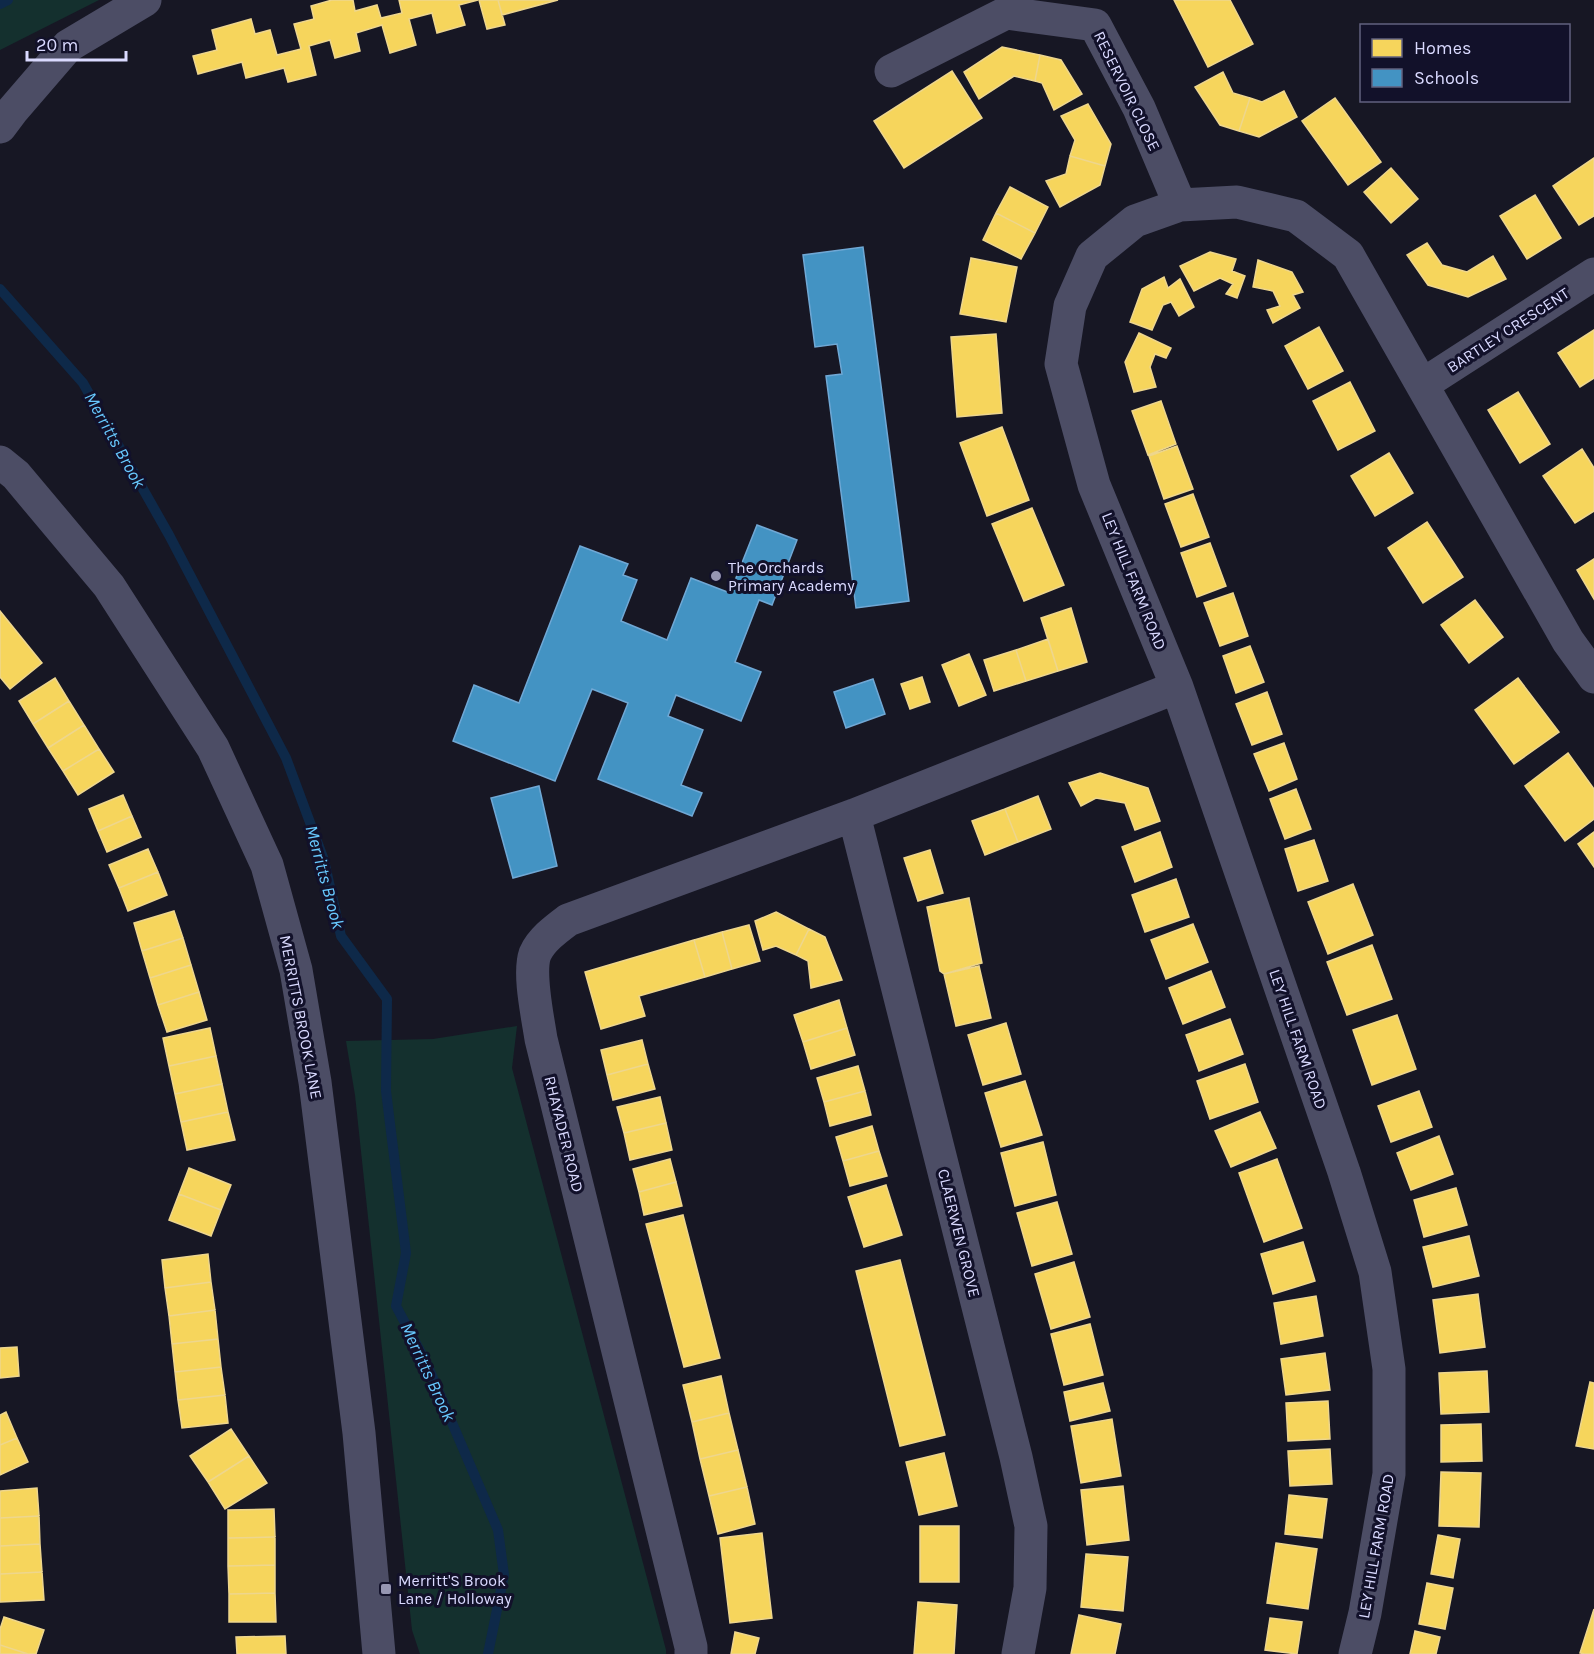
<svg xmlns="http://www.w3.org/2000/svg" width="1594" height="1654" font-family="Karla,sans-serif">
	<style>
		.green { fill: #14302e }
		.homes { fill: #f6d55c; stroke: #eed68d; stroke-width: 1.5 }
		.schools { fill: #4393c3; stroke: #70a8d5; stroke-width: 1.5 }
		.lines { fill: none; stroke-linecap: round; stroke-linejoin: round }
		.stream { stroke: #0e2949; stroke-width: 10 }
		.minor { stroke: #4c4d65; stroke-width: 33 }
		.poi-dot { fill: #9696b2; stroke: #12112a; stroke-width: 2 }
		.labels { text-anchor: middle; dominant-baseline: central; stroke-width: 6; stroke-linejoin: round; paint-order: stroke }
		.street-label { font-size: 16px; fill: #dadaff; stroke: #12112a }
		.poi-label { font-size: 16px; fill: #dadaff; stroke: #12112a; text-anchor: start }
		.water-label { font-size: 18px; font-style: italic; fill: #68c9ff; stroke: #12112a }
	</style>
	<rect width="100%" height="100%" fill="#171724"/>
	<path class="green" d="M0,0H99L0,50Z
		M517,1026L512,1068L666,1650V1654H420L412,1630L355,1095L346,1041L433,1039Z"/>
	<path class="homes" d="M332,0H353L355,11L377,5L381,18L402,13L399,0H478L459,5L465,25L437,33L432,13L409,19L416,45L390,53L382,25L356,33L360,51L335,58L330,40L309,46L316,75L288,82L284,68L246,78L242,62L198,74L193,56L217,50L212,30L251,19L255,34L270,30L277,55L301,49L294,24L314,19L311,6Z
		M479,0H498L505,25L487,29Z
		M498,0H558L502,15Z
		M1174,0H1230L1253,44L1208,67Z
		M1002,47L1040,55L1035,81L1014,76L979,99L964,72Z
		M1040,55L1061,60L1082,94L1054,110L1042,83L1035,81Z
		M952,71L982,118L904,168L874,121Z
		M1223,72L1233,93L1250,98L1239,131L1220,125L1195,87Z
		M1284,91L1297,117L1259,137L1239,131L1250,98L1262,102Z
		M1335,98L1381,162L1348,185L1302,121Z
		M1088,104L1111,144L1105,166L1070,156L1075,140L1061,116Z
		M1070,156L1105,166L1100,185L1060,207L1046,181L1066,174Z
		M1594,158V216L1579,225L1553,186Z
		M1391,168L1418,199L1391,223L1364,192Z
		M1010,187L1048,207L1035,233L996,213Z
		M1535,195L1561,238L1527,259L1500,216Z
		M996,213L1035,233L1021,259L983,240Z
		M1427,243L1442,265L1467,272L1493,256L1506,279L1468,297L1428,285L1407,255Z
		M1210,252L1236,259L1232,271L1245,276L1237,298L1226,294L1233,284L1220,278L1194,291L1180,266Z
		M971,258L1017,267L1006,322L960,314Z
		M1258,260L1292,272L1303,292L1293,295L1300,308L1273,323L1267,310L1280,306L1273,291L1253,287Z
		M1164,277L1168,288L1180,279L1194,307L1179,316L1171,302L1163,305L1152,330L1130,322L1142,289Z
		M1319,327L1343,371L1308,389L1285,346Z
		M1594,330V378L1580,387L1558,353Z
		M1139,333L1171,348L1166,358L1155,354L1150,367L1156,387L1134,392L1125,362Z
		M996,334L1002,413L957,417L951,337Z
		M1350,382L1375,431L1338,450L1313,401Z
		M1518,392L1550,444L1520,463L1488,410Z
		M1161,401L1176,444L1148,455L1132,411Z
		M1002,427L1029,500L987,516L960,443Z
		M1177,446L1193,489L1164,499L1149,456Z
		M1582,449L1594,468V511L1575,523L1543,476Z
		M1389,453L1413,493L1375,516L1351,476Z
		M1193,494L1209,537L1181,547L1165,504Z
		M1032,508L1064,585L1024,601L992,524Z
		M1427,522L1463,577L1423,603L1388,548Z
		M1210,543L1226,586L1197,597L1181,553Z
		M1594,559V599L1577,570Z
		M1233,593L1248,636L1220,646L1204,603Z
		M1475,600L1503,637L1469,663L1441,625Z
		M1071,608L1087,662L1058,671L1041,618Z
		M0,611L42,663L10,689L0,677Z
		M1048,639L1058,671L1026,681L1016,650Z
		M1250,646L1264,682L1236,693L1223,656Z
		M1016,650L1026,681L994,691L984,660Z
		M969,654L986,695L959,706L942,665Z
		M922,677L930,702L910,709L901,684Z
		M55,678L69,701L33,724L19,701Z
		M1518,678L1559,732L1514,764L1475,710Z
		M1267,692L1282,734L1252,745L1236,704Z
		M69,701L84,725L48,748L33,724Z
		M84,725L99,749L63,771L48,748Z
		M1284,743L1297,779L1269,791L1254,754Z
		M99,749L114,772L78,795L63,771Z
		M1568,753L1594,789V819L1565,841L1525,786Z
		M1100,773L1148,788L1160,821L1135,830L1125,803L1096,798L1081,806L1069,783Z
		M1296,789L1311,829L1285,839L1270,799Z
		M123,795L132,816L98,831L89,809Z
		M1038,796L1051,829L1018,842L1005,809Z
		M1005,809L1018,842L985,855L972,821Z
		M132,816L141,837L107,852L98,831Z
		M1160,832L1172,867L1135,882L1122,847Z
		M1594,832V867L1578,844Z
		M1314,840L1328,881L1298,891L1285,849Z
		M148,849L158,872L119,888L109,865Z
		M930,850L943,893L918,901L904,858Z
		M158,872L167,895L128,911L119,888Z
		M1176,879L1189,917L1145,932L1132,895Z
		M1353,884L1373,935L1328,954L1308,902Z
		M969,898L982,963L944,974L940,971L927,907Z
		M174,911L183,938L142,951L134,923Z
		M776,912L809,929L796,955L776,946L763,950L755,921Z
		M1193,924L1208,962L1166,979L1151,940Z
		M749,925L760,961L732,969L722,932Z
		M809,929L825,937L842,980L811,988L808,961L796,955Z
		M722,932L732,969L705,977L694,940Z
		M183,938L191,965L150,978L142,951Z
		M694,940L705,977L639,996L645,1016L601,1029L585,972Z
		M1372,945L1392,999L1347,1015L1327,962Z
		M191,965L199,992L158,1005L150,978Z
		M979,966L991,1018L956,1026L944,974Z
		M1211,971L1225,1007L1183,1024L1169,988Z
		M199,992L207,1020L167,1032L158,1005Z
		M839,1000L847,1028L803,1042L794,1015Z
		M1397,1015L1416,1069L1372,1085L1353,1030Z
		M1230,1019L1243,1054L1199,1071L1186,1035Z
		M1006,1023L1021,1074L983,1085L968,1035Z
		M210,1028L216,1056L169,1066L163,1038Z
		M847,1028L855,1055L811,1069L803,1042Z
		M642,1040L648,1064L607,1075L601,1050Z
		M216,1056L222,1084L175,1094L169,1066Z
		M648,1064L655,1089L613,1100L607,1075Z
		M1245,1064L1258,1102L1210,1119L1197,1081Z
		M858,1066L865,1091L824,1102L817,1078Z
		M1025,1081L1042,1135L1001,1147L985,1093Z
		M222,1084L228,1112L181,1122L175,1094Z
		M865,1091L871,1115L830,1126L824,1102Z
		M1419,1091L1432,1127L1391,1142L1378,1106Z
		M660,1097L666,1123L624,1133L617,1107Z
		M228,1112L235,1140L187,1150L181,1122Z
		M1260,1112L1276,1148L1231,1167L1215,1131Z
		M666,1123L672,1150L630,1160L624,1133Z
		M872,1126L879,1151L843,1161L836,1137Z
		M1439,1136L1453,1174L1411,1190L1397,1153Z
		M1043,1142L1056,1195L1015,1206L1001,1153Z
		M879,1151L887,1176L850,1186L843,1161Z
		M670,1159L676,1182L639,1192L633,1169Z
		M1277,1159L1302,1228L1264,1242L1239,1173Z
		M189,1168L231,1185L221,1210L179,1194Z
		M676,1182L682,1206L644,1215L639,1192Z
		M886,1185L902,1235L864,1247L848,1197Z
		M1456,1188L1467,1225L1424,1237L1414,1200Z
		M179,1194L221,1210L211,1236L169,1220Z
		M1057,1202L1072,1254L1032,1266L1017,1213Z
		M683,1215L720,1358L684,1367L646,1224Z
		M1469,1236L1479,1276L1433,1287L1423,1247Z
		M1303,1242L1315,1281L1273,1294L1261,1254Z
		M208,1254L211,1282L165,1288L162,1260Z
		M900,1260L945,1435L900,1446L856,1271Z
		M1074,1262L1090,1317L1051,1329L1035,1274Z
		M211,1282L215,1310L169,1316L165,1288Z
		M1478,1294L1485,1347L1440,1353L1433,1300Z
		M1316,1296L1323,1336L1281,1344L1274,1303Z
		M215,1310L218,1339L172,1344L169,1316Z
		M1090,1324L1103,1375L1064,1385L1051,1334Z
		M218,1339L221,1367L175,1372L172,1344Z
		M17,1347L19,1376L0,1378V1348Z
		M1325,1353L1330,1390L1286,1395L1281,1359Z
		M221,1367L225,1395L178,1400L175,1372Z
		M1487,1371L1489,1412L1441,1414L1439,1373Z
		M721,1376L729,1413L692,1422L683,1385Z
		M1590,1382L1594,1383V1449L1576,1446Z
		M1103,1383L1110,1411L1070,1421L1064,1392Z
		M225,1395L228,1423L182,1428L178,1400Z
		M1328,1401L1330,1439L1288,1441L1286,1403Z
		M6,1412L17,1438L0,1445V1415Z
		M729,1413L738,1450L700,1459L692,1422Z
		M1112,1419L1121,1476L1081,1483L1071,1426Z
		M1481,1424L1482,1461L1441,1462V1425Z
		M231,1429L249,1456L208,1482L190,1456Z
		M17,1438L28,1462L0,1475V1445Z
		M1330,1449L1332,1484L1290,1486L1288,1451Z
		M738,1450L747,1487L709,1496L700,1459Z
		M944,1453L957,1506L919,1515L906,1462Z
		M249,1456L267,1483L225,1509L208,1482Z
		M1441,1472L1481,1473L1479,1527L1439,1526Z
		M1123,1486L1129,1540L1087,1545L1081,1490Z
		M747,1487L755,1524L718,1534L709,1496Z
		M37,1488L39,1516L0,1518V1491Z
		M1289,1495L1327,1499L1322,1538L1285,1534Z
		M274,1509L275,1537L228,1538V1510Z
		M39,1516L40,1544L0,1546V1518Z
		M920,1526H959V1582H920Z
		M762,1533L772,1618L730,1623L720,1538Z
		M1438,1535L1460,1539L1453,1578L1431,1574Z
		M275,1537V1565L228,1566V1538Z
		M1276,1543L1317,1549L1308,1609L1267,1603Z
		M40,1544L42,1572L0,1574V1546Z
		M1086,1554L1128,1557L1123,1611L1081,1607Z
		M275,1565V1593L229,1594L228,1566Z
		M42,1572L44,1600L0,1602V1574Z
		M1427,1583L1453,1588L1445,1629L1419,1624Z
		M275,1593L276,1622H229V1594Z
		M918,1602L957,1605L954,1654H914Z
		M1594,1609V1654H1585L1580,1653Z
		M1079,1615L1121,1624L1115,1654H1071Z
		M4,1617L44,1630L36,1654H28L0,1645V1629Z
		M1270,1618L1302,1622L1297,1654L1265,1650Z
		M1415,1631L1440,1637L1436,1654H1410Z
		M735,1632L759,1638L755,1654H731Z
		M285,1636L286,1654H237L236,1637Z
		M0,1645L28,1654H0Z"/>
	<path class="schools" d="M863,247L909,601L856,608L826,376L842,374L837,344L815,347L803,255Z
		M757,525L797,540L772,605L759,600L735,662L761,672L741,721L676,695L668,716L703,730L681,785L702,793L692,816L598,779L628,703L592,689L555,781L453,741L474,685L519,703L580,546L628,564L623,575L637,580L621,621L667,640L691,578L730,593Z
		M873,679L885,714L846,728L834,692Z
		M539,786L557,866L513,878L491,798Z"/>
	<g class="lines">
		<path class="stream" d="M0,4L8,0
			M0,289L83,383L169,535L286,758L324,860L341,936L387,999L386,1091L406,1253L396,1306L426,1362L498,1530L504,1575L488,1654"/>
		<path class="minor" d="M891,71L1006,13L1095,25L1139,108L1180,205
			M0,127L12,111L68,46L145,0
			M1422,385L1594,274
			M0,462L16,475L109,586L213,748L267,865L296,970L315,1082L359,1433L379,1654
			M854,815L1016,1457L1031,1526L1030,1588L1018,1654
			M691,1654V1647L541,1039C538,1018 528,974 535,954C541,940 556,929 568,920L854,815L1177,687
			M1355,1654L1365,1613L1389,1474V1369L1375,1272L1344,1172L1177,687L1094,485L1061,364L1070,306L1092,256L1135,221L1180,205L1237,202L1296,216L1348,255L1568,641L1594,677"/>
	</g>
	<g class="poi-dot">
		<circle cx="716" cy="576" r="6"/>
		<rect x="380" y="1583" width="12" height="12" rx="3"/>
	</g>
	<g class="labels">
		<g class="street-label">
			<text transform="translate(1127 91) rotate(64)">RESERVOIR CLOSE</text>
			<text transform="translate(1508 330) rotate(-33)">BARTLEY CRESCENT</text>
			<text transform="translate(1134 581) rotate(68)">LEY HILL FARM ROAD</text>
			<text transform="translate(301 1017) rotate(79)">MERRITTS BROOK LANE</text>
			<text transform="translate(1298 1039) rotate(71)">LEY HILL FARM ROAD</text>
			<text transform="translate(564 1134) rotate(76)">RHAYADER ROAD</text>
			<text transform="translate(959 1233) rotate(76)">CLAERWEN GROVE</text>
			<text transform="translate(1376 1546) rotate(-80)">LEY HILL FARM ROAD</text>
		</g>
		<g class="poi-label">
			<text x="728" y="567">The Orchards<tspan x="728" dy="18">Primary Academy</tspan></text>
			<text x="398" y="1580">Merritt'S Brook<tspan x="398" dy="18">Lane / Holloway</tspan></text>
		</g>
		<g class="water-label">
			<text transform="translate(115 440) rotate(61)">Merritts Brook</text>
			<text transform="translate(325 877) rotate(75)">Merritts Brook</text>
			<text transform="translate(428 1372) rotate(65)">Merritts Brook</text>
		</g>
	</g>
	<rect x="1360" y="24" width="210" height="78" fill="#12112a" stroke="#62617f" stroke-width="1.5"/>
	<rect x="1372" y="39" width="30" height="18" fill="#f6d55c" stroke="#62617f" stroke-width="1.5"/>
	<text x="1414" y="54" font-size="18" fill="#dadaff">Homes</text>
	<rect x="1372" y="69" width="30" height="18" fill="#4393c3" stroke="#62617f" stroke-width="1.5"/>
	<text x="1414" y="84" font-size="18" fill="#dadaff">Schools</text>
	<path d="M27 51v9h99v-9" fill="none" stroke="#dadaff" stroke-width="3"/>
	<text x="36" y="51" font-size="18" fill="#dadaff" stroke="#12112a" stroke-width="4.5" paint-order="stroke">20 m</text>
</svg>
